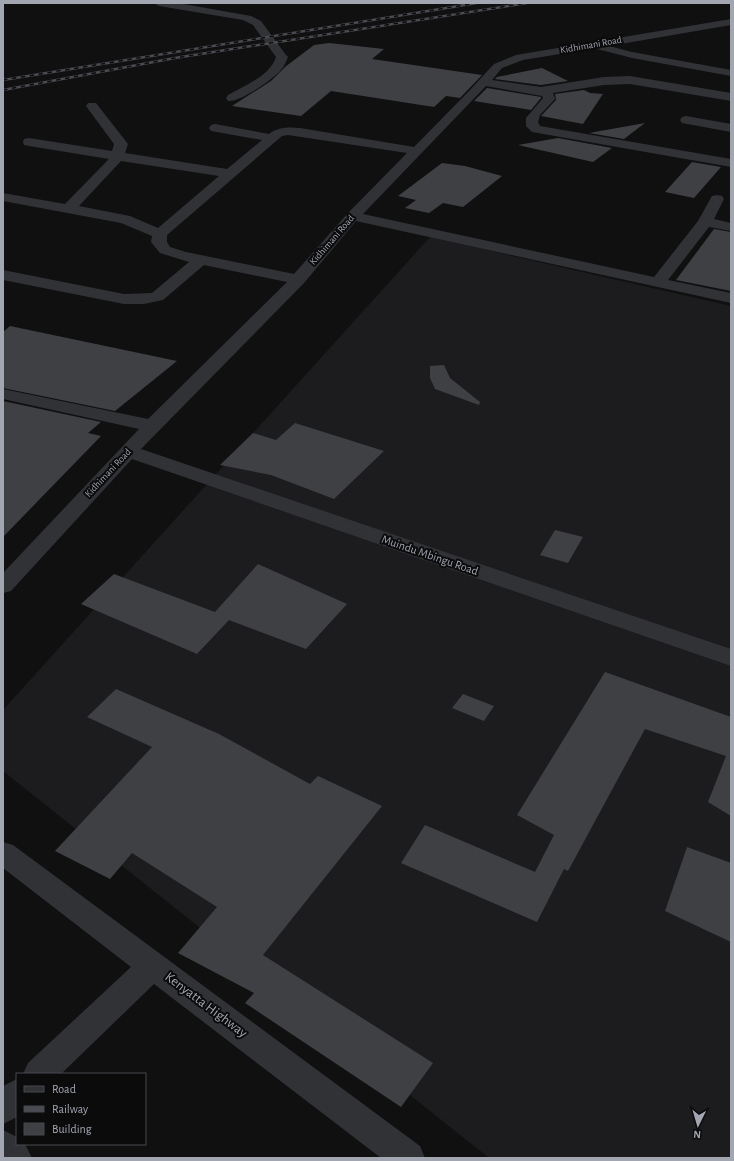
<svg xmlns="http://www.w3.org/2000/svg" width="734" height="1161" font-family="'Alegreya Sans',sans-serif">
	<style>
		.built { fill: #1c1c1e }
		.building { fill: #3f4044 }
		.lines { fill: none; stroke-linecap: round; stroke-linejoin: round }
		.minor { fill: #313236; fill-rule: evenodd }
		.rail-casing { stroke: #4a4b50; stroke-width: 2.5 }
		.rail { stroke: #0b0b0c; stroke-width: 1.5; stroke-dasharray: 4.5; stroke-linecap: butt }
		.labels { text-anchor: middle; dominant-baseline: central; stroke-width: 4; stroke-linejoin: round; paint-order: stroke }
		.far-street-label { font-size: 10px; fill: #a2a6b1; stroke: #0b0b0c }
		.street-label { font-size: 12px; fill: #a2a6b1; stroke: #0b0b0c }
		.near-street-label { font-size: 14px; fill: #a2a6b1; stroke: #0b0b0c }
	</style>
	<rect width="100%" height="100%" fill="#101011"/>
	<path class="built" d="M430,237L731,306V1158H489L3,771V710Z"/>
	<path class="building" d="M329,43L384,49L372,59L482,75L460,98L446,96L434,107L331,91L301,116L232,106L271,81L285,67L314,45Z
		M542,68L568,81L541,85L495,79L497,77Z
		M487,88L541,97V98L531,110L474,101Z
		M584,90L590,93L603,94L583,124L541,116L556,100L555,94Z
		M645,123L624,139L589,133Z
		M558,138L612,148L593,162L518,145Z
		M692,162L721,167L694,198L665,192Z
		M442,163L465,166L502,176L463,207L443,203L429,213L405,208L416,200L398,196Z
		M714,229L731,232V291L676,280Z
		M10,326L177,361L115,411L3,388V332Z
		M444,365L450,378L480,402L479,405L435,389L430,378V366Z
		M3,401L101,422L88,433L101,436L3,537Z
		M295,423L384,451L334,499L271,475L220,465L253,433L276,440Z
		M555,530L583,537L568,563L540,555Z
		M258,564L347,604L306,649L229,620L197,654L81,604L114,574L215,612Z
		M605,672L731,717V816L708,802L726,756L645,729L568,871L564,869L537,922L401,863L425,825L535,872L554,835L517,815Z
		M116,689L219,734L310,784L318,776L382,806L263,955L433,1063L401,1107L245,1003L254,993L178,953L217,907L132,853L110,879L55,851L152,747L87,717Z
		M463,694L494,706L484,721L452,708Z
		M687,847L731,863V942L665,911Z"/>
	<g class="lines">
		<path class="minor" d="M154,3H178L251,16L261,21L286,55L288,57C286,62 284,67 280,71C272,80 239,103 228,101L226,98L228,95C244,86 270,76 276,57L253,25L243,20L159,6Z
			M731,19V25L609,46L632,52L731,70V76L632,58L597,49L596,48L523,60L502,68L492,80L541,87L604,77L630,76L731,93V101L630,84L604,85L553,93L555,99L540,115L538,122L540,126L731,159V167L532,132L526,126V118L543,98L542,96L486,86L363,214L654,277L698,221L712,196L717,195L722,196L724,199L714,219L731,223V231L709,227L668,280L731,293V303L356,221L304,283L141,449L731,649V666L132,459L11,591L3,593V573L139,429L3,399V389L148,419L287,282L204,265L163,300L144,304H124L3,280V270L124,294L152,293L189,262L160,253L151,242L152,236L121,223L3,201V193L65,204L109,159L29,146L24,145L23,142L24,139L29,138L112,151L114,144L86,106L88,103H96L128,144L125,153L227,169L262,140L211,131L209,128L211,125L215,124L269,134C278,127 289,127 300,128L414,147L469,91L494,64L516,55ZM288,135L407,153L348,213L294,274L186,252L170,247L167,242V235L282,136ZM121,161L219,176L158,228L130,216L79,206Z
			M686,116L731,124V132L682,123L680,120L682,117Z
			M3,842L13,845L420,1146L425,1158H381L154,984L61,1074H23L28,1063L131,967L3,868Z
			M17,1079V1117L3,1124V1086Z
			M3,1130L17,1137V1144H25L32,1158H3Z"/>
		<g class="rail-casing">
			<path id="rail" d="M3,80L477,3
				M3,90L175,58L527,3"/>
		</g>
		<use href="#rail" class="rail"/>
	</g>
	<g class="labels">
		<g class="far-street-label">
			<text transform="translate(591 45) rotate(-10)">Kidhimani Road</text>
			<text transform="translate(332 240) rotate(-49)">Kidhimani Road</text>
			<text transform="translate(108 473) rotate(-47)">Kidhimani Road</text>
		</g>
		<g class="street-label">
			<text transform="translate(430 555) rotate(19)">Muindu Mbingu Road</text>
		</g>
		<g class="near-street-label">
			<text transform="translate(206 1005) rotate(37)">Kenyatta Highway</text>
		</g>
	</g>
	<rect width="734" height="1161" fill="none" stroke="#a2a6b1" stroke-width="8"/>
	<rect x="16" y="1073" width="130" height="72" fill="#0b0b0c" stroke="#47494e"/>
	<rect x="24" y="1086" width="20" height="6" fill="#313236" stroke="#47494e"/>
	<text x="52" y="1093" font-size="12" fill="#a2a6b1">Road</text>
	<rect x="24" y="1106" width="20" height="6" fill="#4a4b50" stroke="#47494e"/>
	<text x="52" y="1113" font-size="12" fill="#a2a6b1">Railway</text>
	<rect x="24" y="1123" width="20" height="12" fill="#3f4044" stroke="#47494e"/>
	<text x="52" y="1133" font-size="12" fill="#a2a6b1">Building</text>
	<g transform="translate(698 1125) rotate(185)" stroke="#0b0b0c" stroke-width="3" paint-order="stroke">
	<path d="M0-3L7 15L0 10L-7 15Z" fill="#a2a6b1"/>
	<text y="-6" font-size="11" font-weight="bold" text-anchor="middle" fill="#a2a6b1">N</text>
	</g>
</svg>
